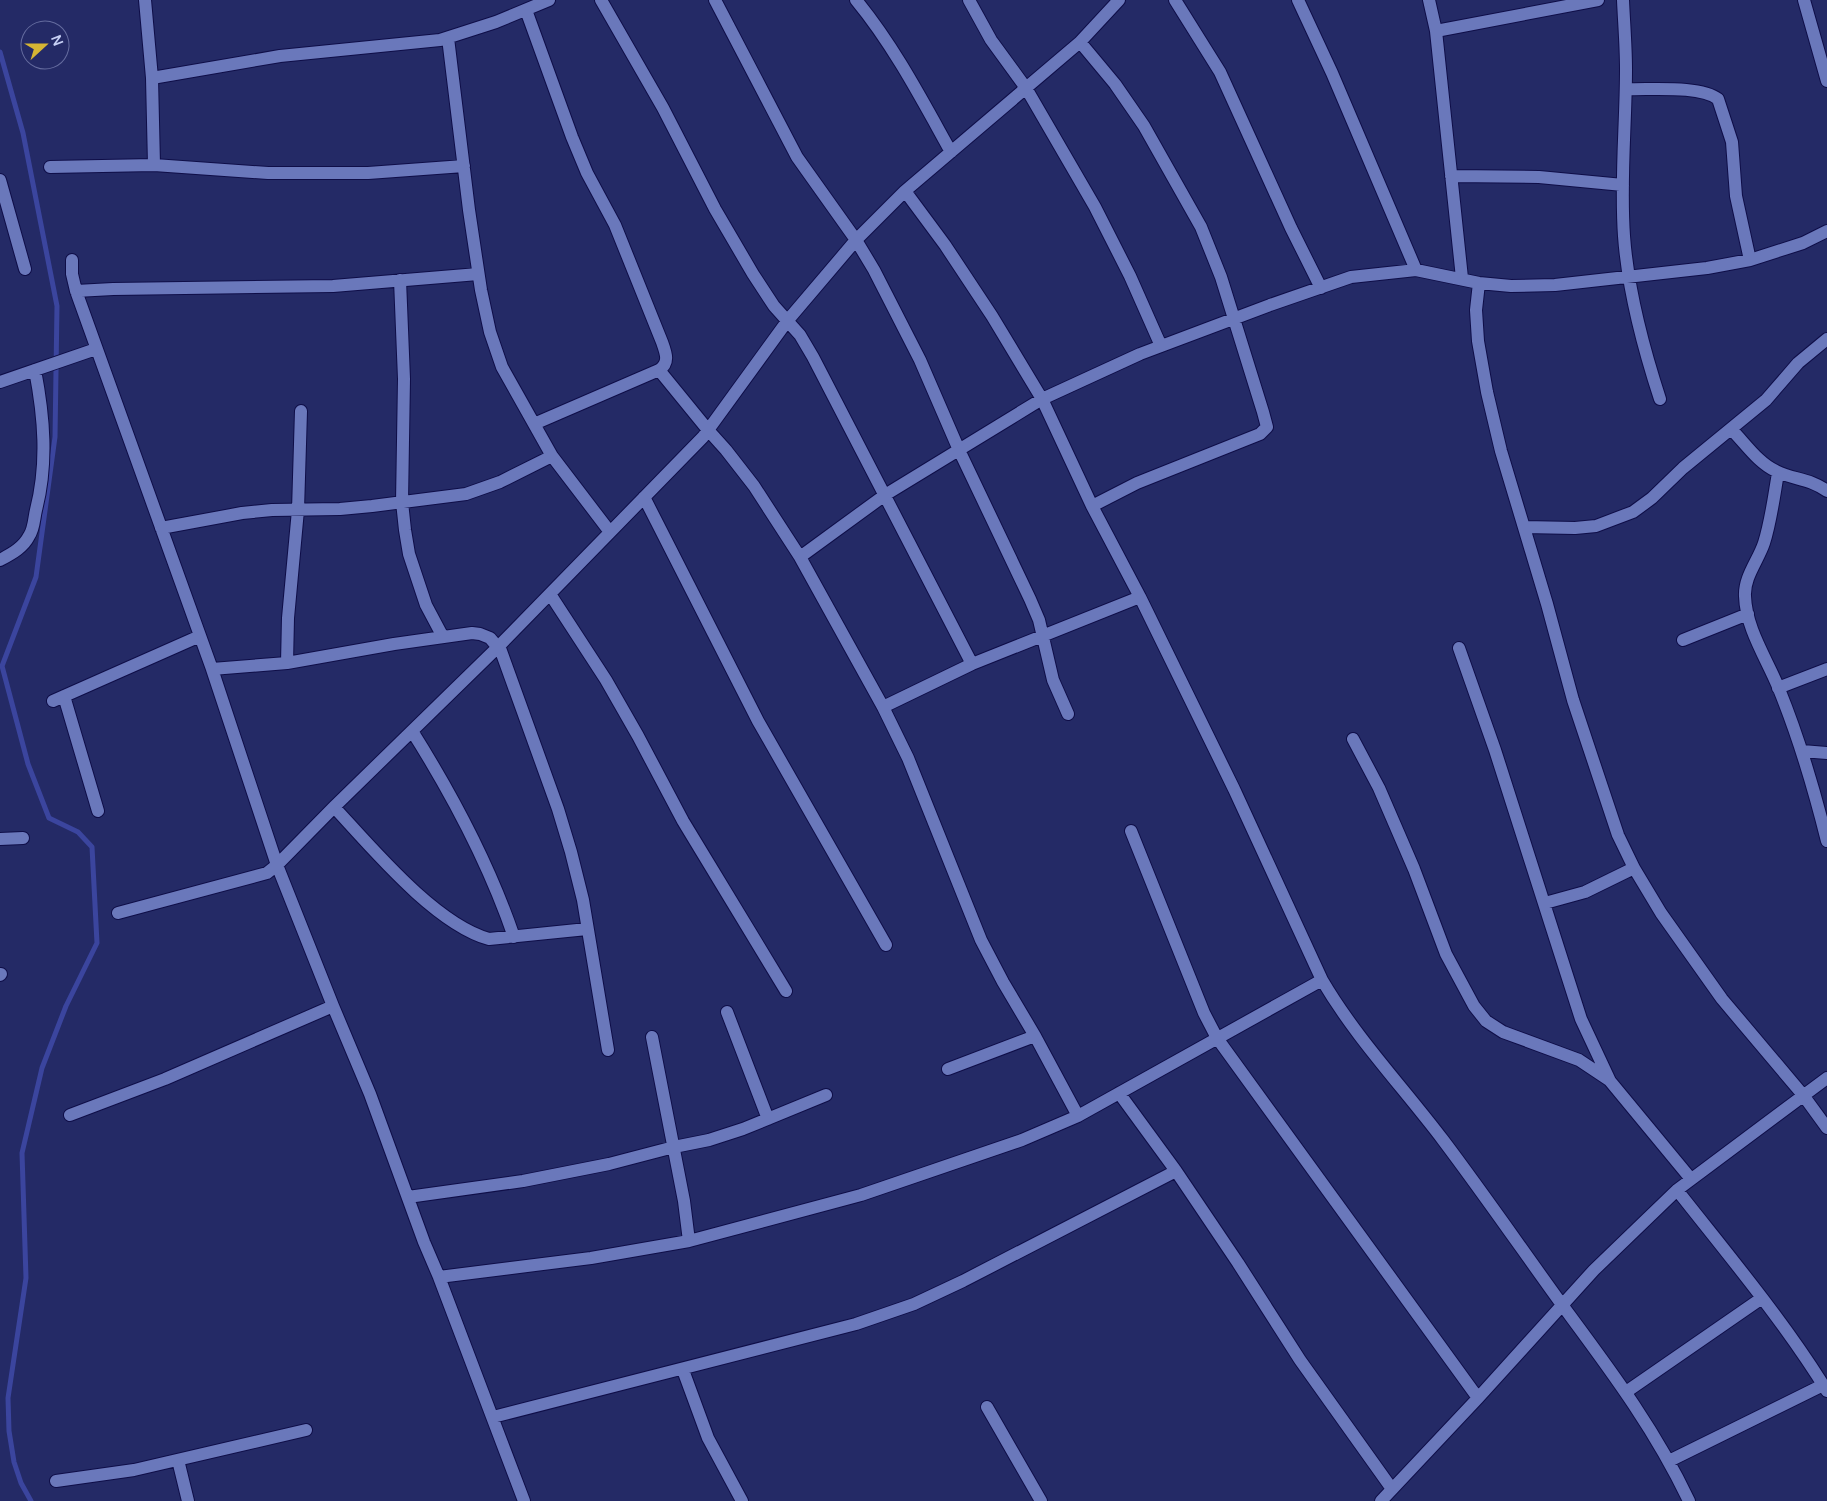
<svg xmlns="http://www.w3.org/2000/svg" width="1827" height="1501" font-family="Manrope,sans-serif">
	<style>
		.lines { fill: none; stroke-linecap: round; stroke-linejoin: round }
		.stream { stroke: #3b459e; stroke-width: 5 }
		.minor-casing { stroke: #0f0e48; stroke-width: 14 }
		.minor { stroke: #6a78bb; stroke-width: 12 }
	</style>
	<rect width="100%" height="100%" fill="#242a66"/>
	<g class="lines">
		<path class="stream" d="M0,52L23,133L57,306L55,437L36,577L2,666L28,764L49,818L78,832L92,847L97,943L66,1006L42,1068L22,1153L26,1278L8,1398L9,1431L14,1462L21,1483L31,1501"/>
		<g class="minor-casing">
			<path id="minor" d="M145,0L152,78L154,165
				M601,0L663,108L715,209L753,274L774,306L800,335L813,357L972,664
				M715,0L797,157L856,240L874,270L920,360L959,450L1030,599L1039,620L1053,680L1068,714
				M856,0C894,46 922,100 951,152
				M969,0L991,40L1026,88L1095,207L1130,276L1161,346
				M1175,0L1220,72L1291,228L1321,288
				M1298,0L1332,73L1416,270
				M1429,0L1436,31L1462,278
				M1623,0C1624,23 1626,46 1626,69C1626,124 1620,180 1624,236C1628,291 1643,347 1660,399
				M1804,0L1827,81
				M526,10L572,137L587,173L615,225L662,342C666,353 670,363 659,370L534,424
				M1436,31L1598,0
				M448,38L469,210L481,290L490,332L502,367L552,456L610,532
				M1080,42L1115,84L1144,126L1201,227L1221,277L1263,412L1267,427L1260,434L1137,483L1092,506
				M152,78L280,56L440,40L496,22L549,0
				M1626,89C1649,90 1700,85 1718,99L1732,142L1736,196L1750,260
				M50,167L154,165L268,173H368L464,166
				M1451,176L1539,177L1623,185
				M0,180L25,269
				M905,191L945,245L992,316L1042,399L1092,506L1140,597L1234,789L1322,980C1356,1038 1402,1086 1443,1140C1483,1193 1521,1248 1560,1302C1608,1367 1654,1427 1689,1501
				M72,260V274L76,291L212,669L277,865L333,1006L370,1094L424,1242L439,1277L524,1501
				M400,280L404,379L402,502L405,530L409,554L426,605L443,637
				M1479,283L1476,310L1478,341L1487,392L1501,451L1547,604L1573,700L1618,835L1634,868L1661,913L1722,999L1803,1095L1827,1128
				M76,291L113,289L333,286L478,274
				M659,370L708,430L726,450L754,486L800,557L883,707L908,758L981,940L1003,982L1035,1036L1078,1116
				M0,382L96,349
				M1731,429C1745,443 1758,463 1776,471C1794,480 1809,478 1827,491
				M1778,473C1774,496 1771,521 1764,543C1758,561 1744,577 1745,596C1746,629 1767,659 1779,689C1799,738 1814,789 1827,841
				M644,497L758,721L886,945
				M1524,527L1575,528L1596,526L1633,512L1652,498L1683,468L1766,400L1798,363L1827,339
				M161,528L242,513L272,510L340,509L372,506L466,494L500,482L552,456
				M800,557L885,495L1042,399L1140,354L1270,305L1351,277L1416,270L1479,283L1511,286L1555,285L1707,268L1750,260L1803,243L1827,231
				M0,560C11,554 23,548 29,536C34,529 34,518 36,510C48,463 44,417 35,370
				M550,594L606,680L638,736L683,821L786,991
				M1683,640L1748,614
				M1459,648L1495,750L1581,1019L1610,1081L1691,1179
				M287,663L288,618L298,510L301,411
				M212,669L287,663L394,644L472,633L480,634L490,638L501,651L558,809L571,852L583,900L608,1050
				M1778,688L1827,669
				M64,696L98,811
				M53,701L200,636
				M883,707L972,664L1140,597
				M412,731C453,796 489,864 514,937
				M1353,739L1379,788L1414,869L1446,954L1474,1006L1486,1021L1503,1032L1579,1060L1609,1080
				M1802,751L1827,753
				M334,807C372,848 435,924 489,939L587,929
				M1131,831L1204,1013L1217,1038L1478,1398
				M0,839L23,838
				M1545,903L1585,892L1634,868
				M118,913L267,873L277,865L334,807L499,646L703,437L788,320L856,240L905,191L1080,42L1119,0
				M0,975L1,974
				M727,1012L768,1119
				M652,1037L684,1201L689,1241
				M948,1069L1035,1036
				M1119,1093L1176,1171L1238,1263L1300,1360L1392,1489
				M70,1115L165,1079L333,1006
				M1677,1190C1729,1256 1783,1320 1827,1391
				M408,1197L523,1181L609,1164L674,1147L709,1140L743,1129L826,1095
				M439,1277L591,1258L689,1241L861,1195L1022,1140L1078,1116L1322,980
				M683,1370L708,1438L742,1501
				M1626,1392L1762,1298
				M987,1407L1041,1501
				M493,1417L856,1324L914,1304L963,1281L1176,1171
				M178,1460L188,1501
				M1669,1461L1823,1385
				M56,1481L134,1470L306,1430
				M1381,1501L1478,1398L1594,1270L1677,1190L1827,1078"/>
		</g>
		<use href="#minor" class="minor"/>
	</g>
	<g transform="translate(45 45) rotate(69)"><circle r="24" fill="#242a66" stroke="#656c9f"/>
	<path d="M0-4L9 19L0 12L-9 19Z" fill="#d5b534"/>
	<text y="-8" font-size="14" font-weight="bold" text-anchor="middle" fill="#c7d0f5">N</text>
	</g>
</svg>
